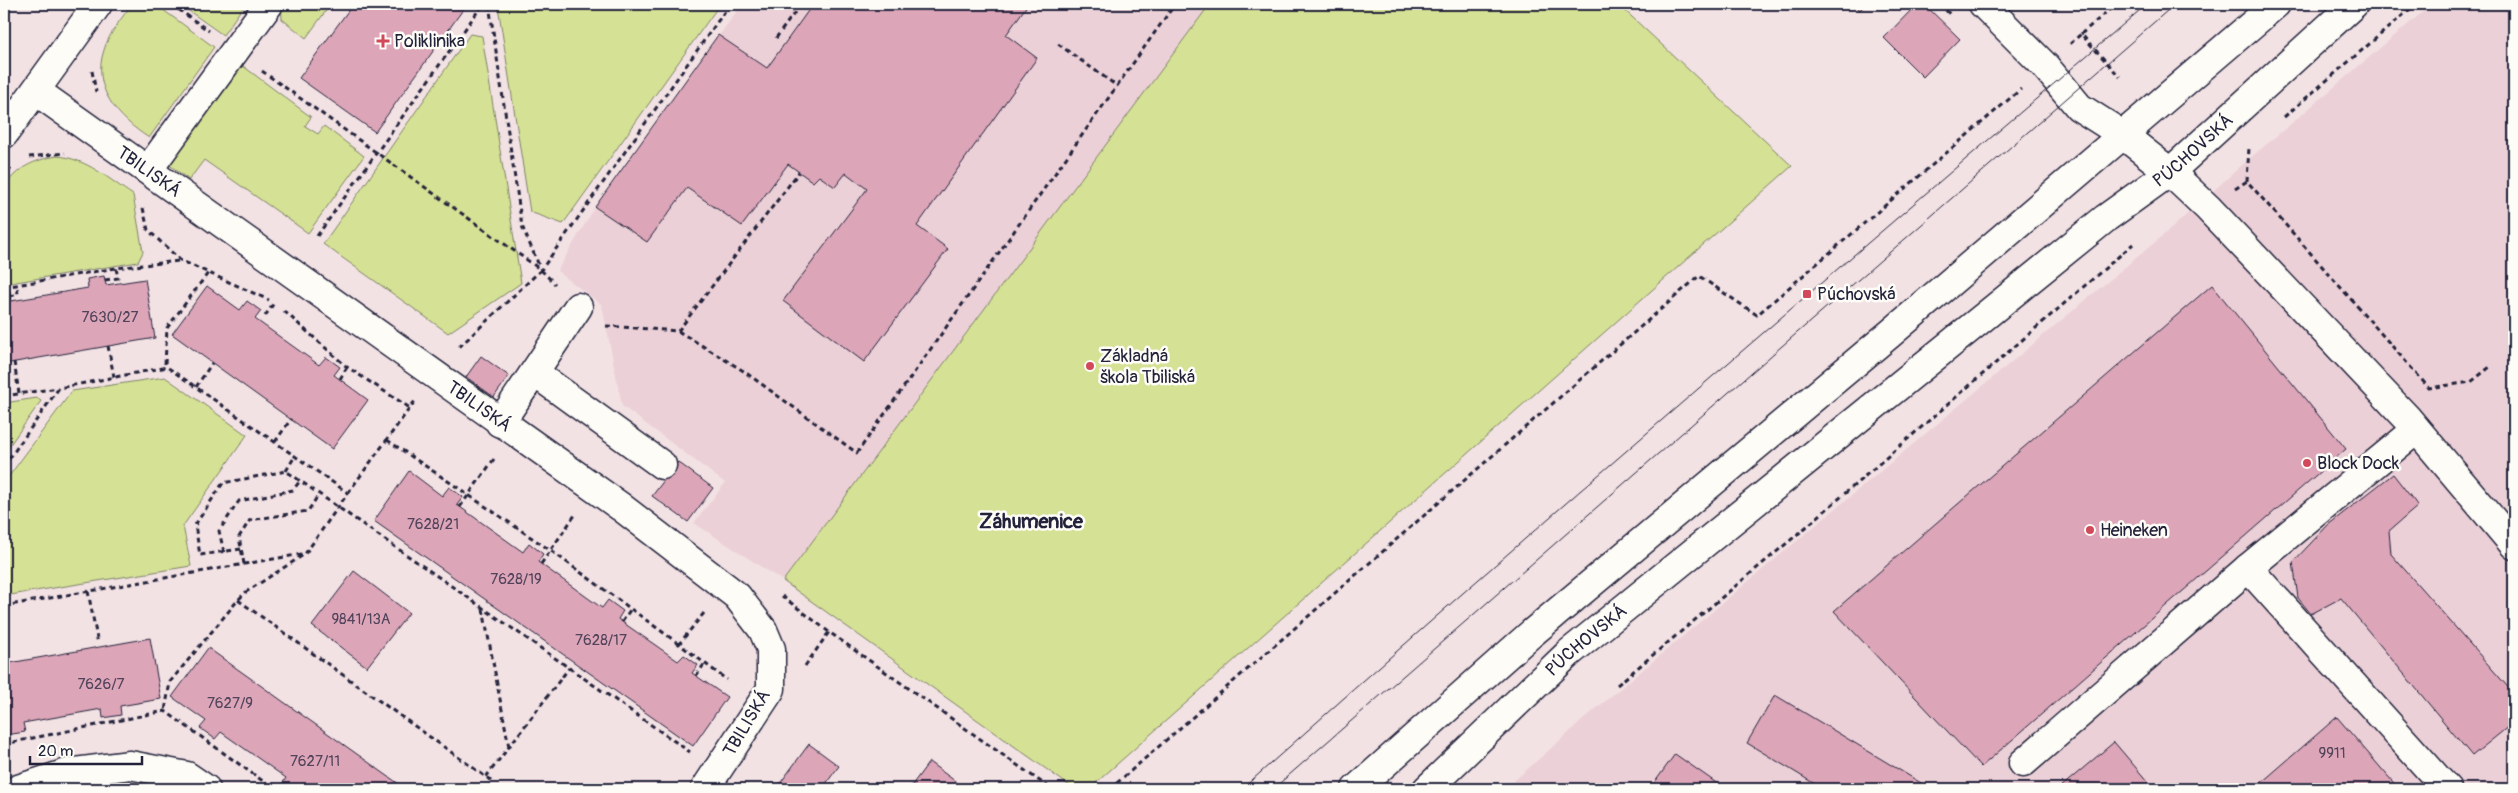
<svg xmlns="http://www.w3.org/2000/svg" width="2518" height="793" font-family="Pangolin,sans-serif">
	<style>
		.built { fill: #ecd0d7 }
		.green { fill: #d5e194; stroke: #7c8268 }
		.building { fill: #dca5b8; stroke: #22223b }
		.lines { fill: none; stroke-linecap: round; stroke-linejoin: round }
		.minor-casing { stroke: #22223b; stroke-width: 31 }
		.major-casing { stroke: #22223b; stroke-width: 31 }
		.path { stroke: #22223b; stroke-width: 3; stroke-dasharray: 5 4; stroke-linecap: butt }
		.minor { stroke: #fdfcf7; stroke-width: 28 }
		.major { stroke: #fdfcf7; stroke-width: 28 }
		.tram { stroke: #22223b; stroke-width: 1 }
		.poi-dot { fill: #d1495b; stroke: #fdfcf7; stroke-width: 2 }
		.labels { text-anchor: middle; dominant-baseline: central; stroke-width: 5; stroke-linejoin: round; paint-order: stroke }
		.number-label { font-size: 15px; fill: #50435a }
		.poi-label { font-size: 18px; fill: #22223b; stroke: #fdfcf7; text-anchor: start }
		.street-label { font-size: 18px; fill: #22223b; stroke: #fdfcf7 }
		.quarter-label { font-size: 20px; font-weight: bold; fill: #22223b; stroke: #fdfcf7 }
	</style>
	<rect width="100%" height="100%" fill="#f3e2e4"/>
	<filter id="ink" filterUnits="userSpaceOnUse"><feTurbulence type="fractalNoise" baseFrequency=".02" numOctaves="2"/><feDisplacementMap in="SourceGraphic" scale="10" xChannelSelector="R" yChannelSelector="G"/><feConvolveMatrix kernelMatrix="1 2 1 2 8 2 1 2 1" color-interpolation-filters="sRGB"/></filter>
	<g filter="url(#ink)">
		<path class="built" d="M742,4H1618L1792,166L1089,789H1074L783,581L694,523L725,483L622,406L602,305L557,271L595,207Z
			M2432,4H2514V789H1505L1592,712L2172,228L2241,166Z"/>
		<path class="green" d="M132,4H155L214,47L149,138C118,118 91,88 104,50C109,33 122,18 132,4Z
			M179,4H245L223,35Z
			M281,4H331L306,38L282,19Z
			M499,4H720L563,224L530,212L498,6Z
			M1210,4H1618L1792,166L1089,789H1074L783,581Z
			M470,34L482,36L521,283L448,333L323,244Z
			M239,63L311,117L305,126L318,134L324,126L364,156L308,233L204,160L189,180L167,163Z
			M57,156C86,158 110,180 133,195L143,252L138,262L4,284V187C18,167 34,160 57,156Z
			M165,377L247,435L183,526L191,566L4,596V483L72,391Z
			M37,398L41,401L4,453V403Z"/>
		<path class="building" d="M353,4H467L375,132L299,78Z
			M813,4H1028L1006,35L1037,58L917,226L948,249L864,362L783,301L867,189L846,173L835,187L819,176L813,182L788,164L742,226L687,188L647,242L595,207L718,35L767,68Z
			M1853,4H1866L1860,10Z
			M1917,4H1924L1960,39L1923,77L1884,38Z
			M104,276L106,285L145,279L155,338L4,364V293L10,292L11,301L88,288L87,279Z
			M2212,285L2346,449L1981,767L1834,611Z
			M207,286L240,310L247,301L261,311L255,319L319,365L326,357L340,367L334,375L368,400L332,449L172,334Z
			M481,356L509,376L494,397L466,377Z
			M678,462L713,488L688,522L652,496Z
			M409,471L442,496L449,487L463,497L457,505L460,507L523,552L529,543L543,554L538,562L602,608L608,600L623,611L618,619L678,661L684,655L698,665L692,673L727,697L693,746L374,521Z
			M2393,474L2418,506L2389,531L2391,554L2514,694V722L2472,756L2341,598L2311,614L2298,598L2293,562L2328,525Z
			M354,571L409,613L367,667L312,626Z
			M150,638L161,699L120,706L121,715L103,718L102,709L23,723L25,732L6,735L4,727V664Z
			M208,648L406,789H283L280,787L286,778L221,732L215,739L200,728L206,721L172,697Z
			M1775,695L1931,789H1823L1747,743Z
			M2337,717L2399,789H2254Z
			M2114,742L2154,789H2063L2061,787Z
			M809,744L839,766L822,789H776Z
			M1675,754L1725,789H1650Z
			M929,762L966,789H909Z"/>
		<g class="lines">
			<g class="minor-casing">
				<g id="minor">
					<path d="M1983,4L2045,66L2079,107L2123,135L2170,172L2208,208L2408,419L2514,545"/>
					<path id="s1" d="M36,91L621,507L737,596L763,630L771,649V689L705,789"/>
					<path d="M4,134L98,4"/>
					<path d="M148,170L269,4"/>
					<path d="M535,373L662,465"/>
					<path d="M500,423L578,307"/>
					<path d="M2248,568L2447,789"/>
					<path d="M2023,763L2248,568L2416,430"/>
					<path d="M18,789L67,773L130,765L187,776L206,789"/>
				</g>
			</g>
			<g class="major-casing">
				<g id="major">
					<path d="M1356,789L1532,633L1891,333L2276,4"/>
					<path id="s2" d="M1427,789L1569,653L2106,218L2170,172L2354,4"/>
				</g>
			</g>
			<path class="path" d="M171,4L209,31
				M489,4L522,226L541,270L730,4
				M1939,4L1952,16
				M2081,34L2116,4
				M776,38L801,4
				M1058,44L1117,86
				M2070,44L2081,34L2120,77
				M92,71L96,92
				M262,71L541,270L457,349
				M2284,117L2416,4
				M29,157L65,153
				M4,177L11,168
				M2247,181L2249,147
				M2235,189L2247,181L2429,388L2471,382L2490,367
				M143,208L148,230L180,260L269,300
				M317,236L483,4
				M541,270L555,284
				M105,280L118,278L116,268
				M4,287L116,268L179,261
				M10,296L18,294L17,285
				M284,311L347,367L410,408
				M265,316L274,303
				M606,326L678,331L799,172
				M678,331L742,370L857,453L1175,4
				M108,346L114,377
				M14,362L19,393
				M165,364L167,328L208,273
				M340,379L347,367
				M196,387L212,363
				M4,396L58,388
				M387,440L550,550L679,644
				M275,442L291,419
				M4,466L59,388L167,367L348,493L305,554L246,592L238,600L170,682L165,711
				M286,471L295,456
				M348,493L415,401
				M460,507L494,459
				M241,549L200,555L195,525L223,483L286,471L690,752
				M224,552L219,531L239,501L293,490L300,481
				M244,564L239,537L250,520L308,511L319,494
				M541,564L575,515
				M88,591L98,644
				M782,596L829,632
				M238,600L486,777L490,780L491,789
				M4,606L302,554
				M483,609L509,747
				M704,613L679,644L727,680
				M622,622L630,610
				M805,666L829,632L1051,789
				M696,676L705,663
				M1617,685L1805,528L2133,244
				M4,744L165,711L274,789
				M486,777L569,668
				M1110,789L1699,276L1757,315L2021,89"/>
			<use href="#minor" class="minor"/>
			<use href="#major" class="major"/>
			<path class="tram" d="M1242,789C1539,522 1844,264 2147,4
				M1273,789L2175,4"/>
		</g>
	</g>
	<g class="poi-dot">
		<path d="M380.5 33.5h5v5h5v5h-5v5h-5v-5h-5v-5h5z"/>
		<rect x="1802" y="289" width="10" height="10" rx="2.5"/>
		<circle cx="1090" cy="366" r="5"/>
		<circle cx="2307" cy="463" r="5"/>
		<circle cx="2090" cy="530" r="5"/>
	</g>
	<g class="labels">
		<g class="number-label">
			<text x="110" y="317">7630/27</text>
			<text x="433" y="524">7628/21</text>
			<text x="516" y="579">7628/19</text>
			<text x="361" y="619">9841/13A</text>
			<text x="601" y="640">7628/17</text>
			<text x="101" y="684">7626/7</text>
			<text x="230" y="703">7627/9</text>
			<text x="2332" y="753">9911</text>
			<text x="315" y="761">7627/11</text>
		</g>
		<g class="poi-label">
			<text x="394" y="41">Poliklinika</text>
			<text x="1817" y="294">Púchovská</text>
			<text x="1100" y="356">Základná<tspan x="1100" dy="21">škola Tbiliská</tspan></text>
			<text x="2317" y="463">Block Dock</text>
			<text x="2100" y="530">Heineken</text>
		</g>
		<g class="street-label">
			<text stroke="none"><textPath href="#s2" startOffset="998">PÚCHOVSKÁ</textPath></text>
			<text stroke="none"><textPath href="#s1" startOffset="139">TBILISKÁ</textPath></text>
			<text stroke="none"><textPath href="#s1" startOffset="544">TBILISKÁ</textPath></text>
			<text stroke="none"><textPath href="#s2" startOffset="218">PÚCHOVSKÁ</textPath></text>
			<text transform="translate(747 723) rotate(-59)">TBILISKÁ</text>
		</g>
		<g class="quarter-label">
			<text x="1031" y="521">Záhumenice</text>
		</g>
	</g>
	<rect width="2518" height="793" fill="none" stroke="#fdfcf7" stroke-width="20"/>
	<rect x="10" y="10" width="2498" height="773" fill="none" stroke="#22223b" stroke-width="2" filter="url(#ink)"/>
	<path d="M30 756v8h112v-8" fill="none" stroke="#22223b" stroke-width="2.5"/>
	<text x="38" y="756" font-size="15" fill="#22223b" stroke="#fdfcf7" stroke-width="4" paint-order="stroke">20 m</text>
</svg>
